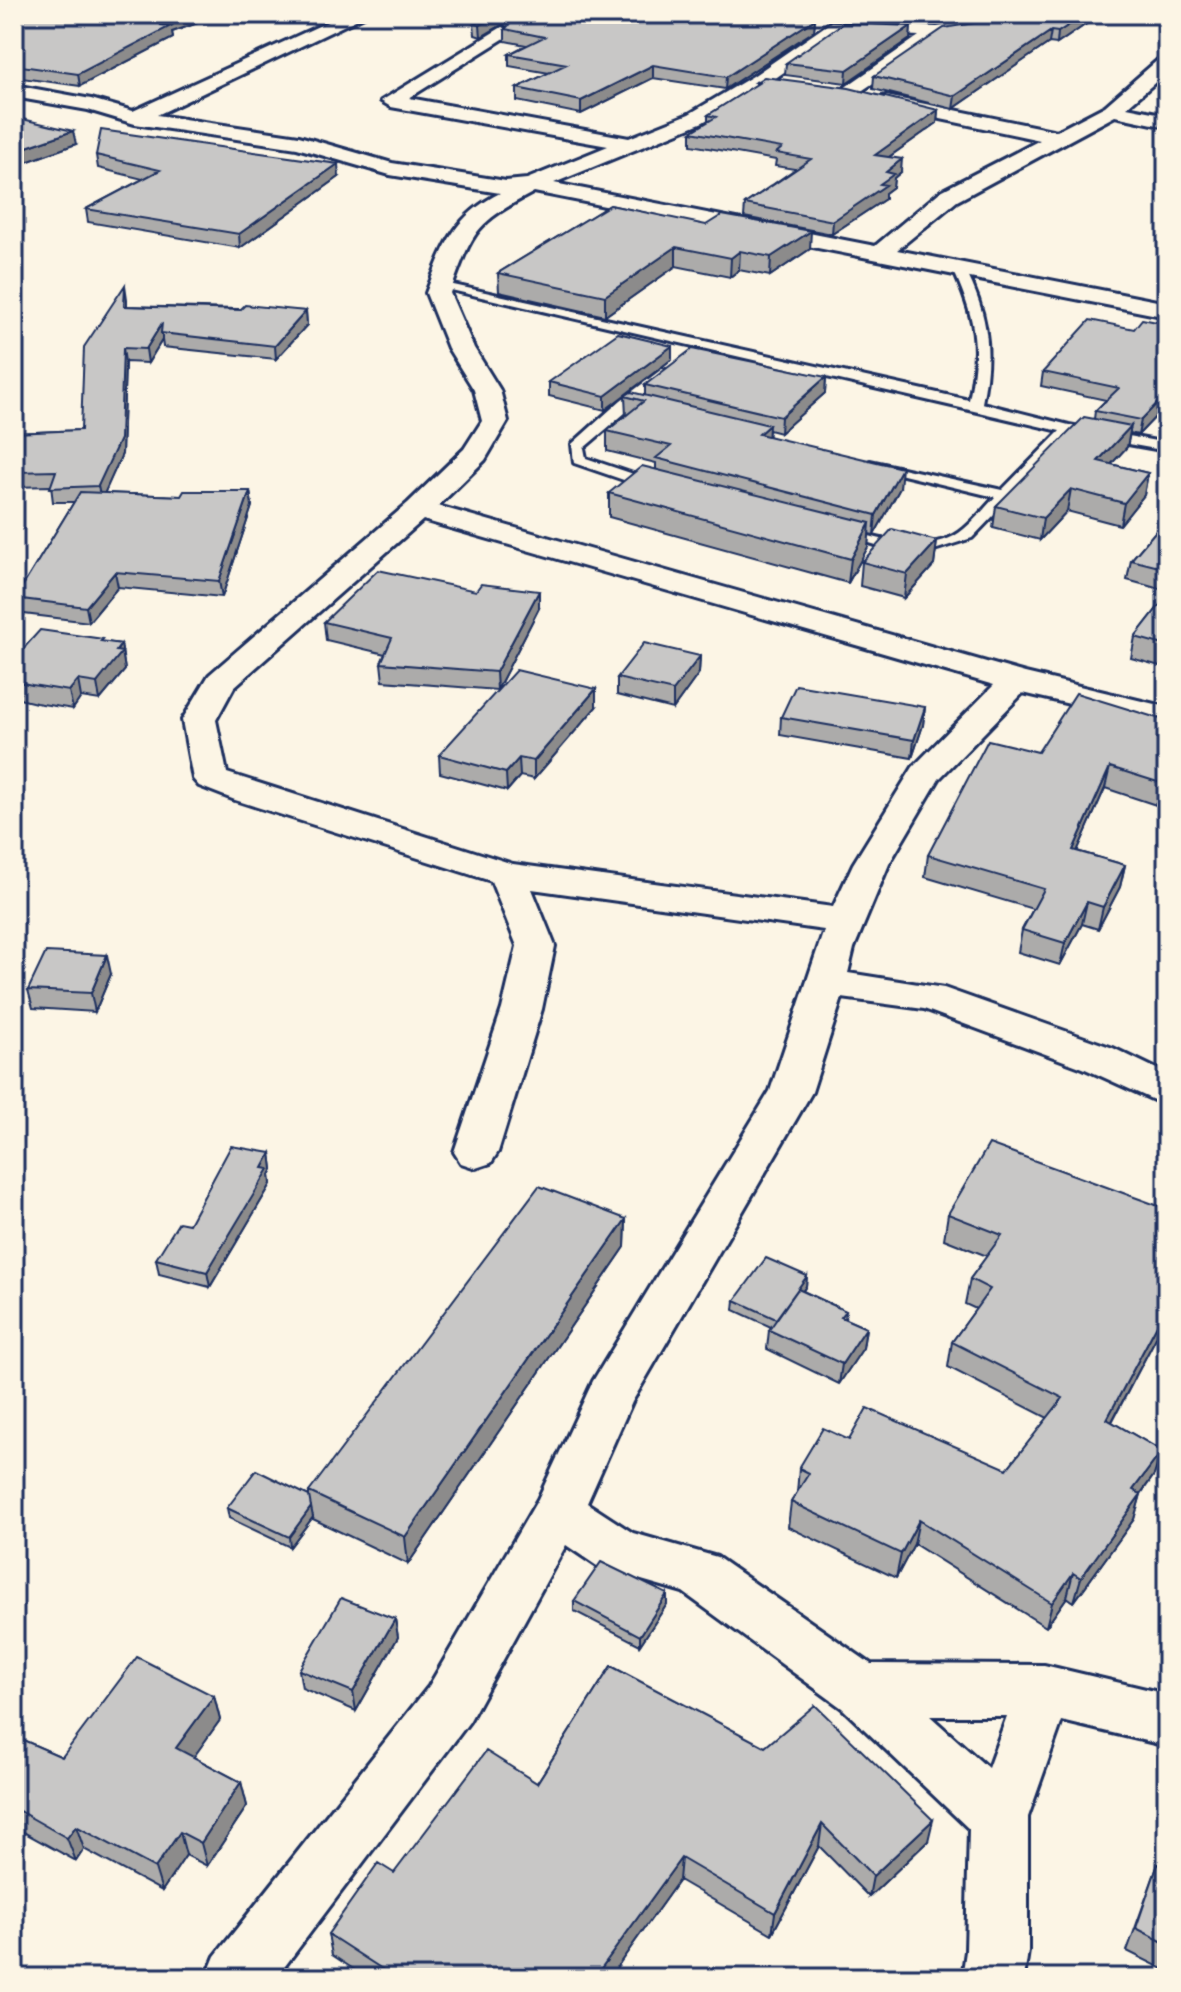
<svg xmlns="http://www.w3.org/2000/svg" width="1181" height="1992" font-family="'Shantell Sans',sans-serif">
	<style>
		.lines { fill: none; stroke-linecap: round; stroke-linejoin: round }
		.lane-casing { stroke: #1b2f5e; stroke-width: 6 }
		.street-casing { stroke: #1b2f5e; stroke-width: 6 }
		.lane { fill: #fcf5e5; fill-rule: evenodd }
		.street { fill: #fcf5e5; fill-rule: evenodd }
		.wall { fill: #acabaa; stroke: #1b2f5e; stroke-width: 2 }
		.shaded-wall { fill: #8c8b8b; stroke: #1b2f5e; stroke-width: 2 }
		.building { fill: #c8c7c6; stroke: #1b2f5e; stroke-width: 2 }
	</style>
	<rect width="100%" height="100%" fill="#fcf5e5"/>
	<filter id="ink" filterUnits="userSpaceOnUse"><feTurbulence type="fractalNoise" baseFrequency=".0125" numOctaves="2"/><feDisplacementMap in="SourceGraphic" scale="16" xChannelSelector="R" yChannelSelector="G"/><feConvolveMatrix kernelMatrix="1 2 1 2 8 2 1 2 1" color-interpolation-filters="sRGB"/></filter>
	<g filter="url(#ink)">
		<g class="lines">
			<g class="lane-casing">
				<path id="lane" d="M958,264C966,268 968,276 972,284C990,325 991,359 982,403L1069,425L1167,443V451L1072,434L972,538L928,552L890,549L835,533L842,529C878,538 932,557 964,529C975,520 985,508 995,497L870,467V461L1002,490L1060,431L434,286L440,282L969,400C981,345 975,317 952,267Z
					M662,369L673,372L584,448L586,458L657,482V488H647L574,463L572,444L621,400Z"/>
			</g>
			<g class="street-casing">
				<path id="street" d="M345,14H368L157,115L299,136L392,163L506,181L527,179L608,146L391,107L381,101L502,27L511,32L508,36L409,98L629,138L689,114L753,76L831,22L937,27L985,19L998,14H1023L995,28L942,37L851,98L844,96L841,92L844,88L919,36L841,32L767,84L703,122L554,183L875,246L941,191L1040,140L879,106L876,102L879,98L886,96L1057,131L1105,106L1160,58L1167,56V72L1127,107L1167,115V127L1115,116L957,201L897,250L1167,303V317L534,192C474,224 473,230 450,293L474,348L500,390L508,421L485,460L438,506L1025,673L1167,707V727L1023,693L939,779L889,864L854,948L848,973L944,988L1113,1048L1167,1074V1106L1083,1068L924,1009L842,998L812,1092L632,1402L587,1503L633,1533L717,1557L871,1664L1044,1665L1167,1694V1746L1062,1721L1028,1817V1951L1024,1978H962L966,1951L969,1829L842,1708L683,1592L600,1568L566,1545L469,1722L276,1978H206L215,1956L429,1686L538,1499L593,1381L770,1091L824,930L532,889L555,946L542,1009L498,1152L491,1163L476,1168L461,1163L454,1152L502,1009L517,946L491,881L235,800L199,786L193,779L182,720L209,675L408,503L464,449L482,421L474,390L448,348L426,293C444,246 453,217 500,193L390,175L297,148L135,124L88,110L14,97V85L91,99L133,111ZM423,520L994,685L913,767L853,864L833,907L513,864L227,773L216,720L234,687ZM930,1716H1007L988,1768Z"/>
			</g>
			<use href="#lane" class="lane"/>
			<use href="#street" class="street"/>
		</g>
		<path class="wall" d="M14,14H223L172,32L173,38L80,86L14,77Z
			M495,14H790L815,19L814,31L725,89L653,78L581,114L517,101V88L549,73L509,66V54L526,45L505,41V29L507,27L503,24L481,37L475,35L474,24Z
			M797,14H1007L916,24Z
			M1008,14H1101L1057,44L1049,43L953,109L873,89L874,76Z
			M911,26L910,39L846,83L785,75L786,63Z
			M756,82L938,110L937,123L889,157L901,172L894,178L893,187L885,193V199L832,234L744,217L745,204L795,169L775,166L776,160L691,145V132L708,122V115L756,85Z
			M14,117L76,144L18,165L14,164Z
			M96,155L339,177L240,248L88,222L86,209L143,179L98,168Z
			M610,205L810,249L770,276L739,270L730,277L676,266L605,316L499,292L498,273Z
			M127,299V306L306,311L307,325L276,359L163,347L162,340L148,363L125,362L122,454L104,493L181,496L250,491L252,506L222,597L118,587L89,622L16,613L14,596L24,584L74,502H53L51,486L14,487V433L81,430Z
			M1167,324V413L1160,412L1138,435L1130,433L1127,447L1111,464L1148,473L1144,495L1120,525L1067,511L1040,540L993,528L996,506L1094,419L1095,411L1106,400L1041,386L1043,372L1134,329Z
			M672,359L605,410L549,396V382Z
			M826,377L825,393L780,433L769,430L768,436L900,488L874,535L869,534L868,547L848,583L609,517V493L656,470V463L607,451V431L626,416L625,396L645,395V385Z
			M1167,512V591L1127,580L1131,560L1156,531L1158,524Z
			M937,541L934,565L904,598L860,586L862,562Z
			M1167,596V668L1131,658L1135,637Z
			M539,608L497,690L383,681L381,663L385,654L326,640L324,622Z
			M104,642L121,644L125,670L100,700L81,697L73,709L36,703L15,698L14,692V659Z
			M700,656L699,673L673,709L617,695V678Z
			M596,707L534,779L520,776L507,791L440,773L439,755Z
			M925,707L923,725L912,758L780,735L781,717Z
			M1167,721V801L1163,800L1159,806L1105,788L1077,851L1125,865L1120,887L1098,929L1082,924L1060,965L1018,952L1022,930L1033,909L925,877L928,855L1038,752Z
			M111,974L95,1012L33,1008L28,990Z
			M271,1153L273,1169L270,1175L271,1184L210,1287L159,1274L156,1259L189,1224Z
			M1167,1209V1330L1161,1328L1112,1422L1162,1451L1154,1475L1141,1494L1134,1519L1074,1602L1067,1597L1046,1627L914,1544L896,1578L788,1527L791,1502L797,1493L799,1468L849,1440L1007,1469L1048,1418L948,1367L952,1342L976,1309L965,1304L970,1279L987,1256L944,1239L948,1214Z
			M626,1219L625,1247L408,1564L313,1519V1517L290,1547L229,1518L227,1508L309,1496V1492Z
			M807,1276L806,1286L803,1291L846,1311L845,1319L866,1328L863,1348L839,1384L767,1349L769,1330L771,1327L734,1310L735,1300Z
			M667,1594V1604L640,1645L574,1611V1601Z
			M395,1619L398,1637L356,1711L302,1688L299,1670Z
			M611,1666L928,1841L869,1897L819,1846L772,1934L679,1880L609,1978H367L332,1955L328,1934L394,1873L537,1783Z
			M214,1696L220,1720L193,1757L241,1782L247,1806L207,1866L186,1855L162,1891L84,1849L76,1861L18,1829L14,1835V1736L62,1757Z
			M1158,1864L1167,1868V1971L1127,1951Z"/>
		<path class="shaded-wall" d="M190,14H223L172,32L173,38L80,86L78,74L160,25Z
			M501,14H503V24L481,37L480,25Z
			M917,14H1007L916,24Z
			M1086,14H1101L1057,44L1058,32Z
			M815,19L814,31L725,89L726,77Z
			M911,26L910,39L846,83L847,70Z
			M1051,31L1049,43L953,109L955,96Z
			M653,65V78L581,114V101Z
			M938,110L937,123L873,168L875,155Z
			M73,131L76,144L18,165L15,151Z
			M902,159L901,172L894,178L893,187L885,193V199L832,234L833,221L880,184L886,172Z
			M338,164L339,177L240,248L239,234Z
			M811,231L810,249L770,276L771,257Z
			M676,247V266L605,316V296Z
			M740,251L739,270L730,277L731,258Z
			M125,285L127,299L126,319L124,306Z
			M306,311L307,325L276,359L275,346Z
			M162,323V340L148,363L146,349Z
			M672,346V359L605,410V396Z
			M123,348L125,362L122,454L101,501L98,486Z
			M826,377L825,393L780,433L781,417Z
			M1163,397L1160,412L1138,435L1141,420Z
			M769,425L768,445L759,434Z
			M1131,426L1127,447L1094,483L1098,461Z
			M902,468L900,488L874,535L876,515Z
			M1148,473L1144,495L1120,525L1124,503Z
			M1071,489L1067,511L1040,540L1043,518Z
			M250,491L252,506L222,597L219,581Z
			M870,523L868,547L848,583L851,559Z
			M937,541L934,565L904,598L907,574Z
			M115,572L118,587L89,622L86,607Z
			M539,591V608L497,690L496,672Z
			M121,644L125,670L100,700L97,683Z
			M700,656L699,673L673,709V691Z
			M78,680L81,697L73,709L69,691Z
			M596,689V707L534,779V761Z
			M925,707L923,725L912,758L914,740Z
			M519,758L520,776L507,791L506,773Z
			M1110,767L1105,788L1068,872L1073,850Z
			M1167,780L1163,800L1159,806L1164,784Z
			M1125,865L1120,887L1098,929L1103,907Z
			M1087,902L1082,924L1060,965L1065,943Z
			M107,955L111,974L95,1012L91,993Z
			M271,1153L273,1169L270,1175L271,1184L210,1287L207,1272Z
			M626,1219L625,1247L408,1564L405,1537Z
			M807,1276L806,1286L775,1329L776,1319Z
			M20,1290L25,1307L14,1329V1302Z
			M1167,1306L1161,1328L1100,1444L1107,1419Z
			M866,1328L863,1348L839,1384L842,1364Z
			M1162,1451L1154,1475L1126,1514L1133,1490Z
			M1141,1494L1134,1519L1074,1602L1081,1578Z
			M311,1507L313,1517L290,1547L289,1537Z
			M919,1520L914,1544L896,1578L901,1554Z
			M1073,1573L1067,1597L1046,1627L1052,1603Z
			M667,1594V1604L640,1645V1636Z
			M395,1619L398,1637L356,1711L353,1692Z
			M214,1696L220,1720L183,1772L176,1748Z
			M241,1782L247,1806L207,1866L201,1843Z
			M14,1818L18,1829L14,1835Z
			M933,1820L928,1841L869,1897L873,1876Z
			M822,1824L819,1846L772,1934L775,1913Z
			M76,1826L84,1849L76,1861L67,1838Z
			M180,1832L186,1855L162,1891L155,1868Z
			M681,1858L679,1880L609,1978H594Z"/>
		<path class="building" d="M14,14H190L160,25L171,26L78,74L14,65Z
			M495,14H501L480,25L474,24Z
			M505,14H790L815,19L726,77L653,65L581,101L517,88L567,64L509,54L544,37L505,29L514,20Z
			M1008,14H1086L1058,32L1051,31L955,96L874,76L944,28L998,19Z
			M843,23L911,26L847,70L786,63Z
			M764,77L849,88L938,110L875,155L902,159L886,172L894,174L880,184L886,185L833,221L745,204L811,159L776,153L782,148L691,132L716,117L708,115L760,82H756Z
			M14,117L73,131L15,151H14Z
			M101,130L338,164L239,234L86,209L160,170L96,155Z
			M610,205L706,225L722,215L811,231L771,257L740,251L731,258L676,247L605,296L498,273Z
			M125,285L124,306L240,310L245,305L306,311L275,346L161,333L162,323L146,349L123,348L120,439L98,486L50,488L56,471L14,472V433L81,430L84,347Z
			M1142,319L1167,324V398L1163,397L1141,420L1095,411L1119,388L1043,372L1090,320L1134,329Z
			M618,333L672,346L605,396L549,382Z
			M692,349L826,377L781,417L645,385Z
			M631,392L769,425L759,434L902,468L876,515L656,458L671,446L607,431L644,401L625,396Z
			M1084,417L1131,426L1098,461L1148,473L1124,503L1071,489L1043,518L996,506Z
			M642,466L870,523L851,559L609,493Z
			M184,491H250L219,581L115,572L86,607L14,598V596L24,584L80,492L181,496Z
			M1167,512V569L1131,560L1161,525L1158,524Z
			M892,529L937,541L907,574L862,562Z
			M378,570L476,591L481,584L539,591L496,672L381,663L392,638L324,622Z
			M1167,596V646L1135,637Z
			M40,630L103,639L101,641L121,644L116,651L122,652L97,683L78,680L69,691L32,685L14,681V677L20,670L14,669V659Z
			M644,643L700,656L673,691L617,678Z
			M516,670L596,689L534,761L519,758L506,773L439,755Z
			M796,685L925,707L914,740L781,717Z
			M1076,693L1167,721V780L1164,784L1110,767L1073,850L1125,865L1103,907L1087,902L1065,943L1022,930L1044,889L928,855L988,740L1038,752Z
			M46,952L107,955L91,993L28,990Z
			M989,1144L1167,1209V1306L1107,1419L1162,1451L1133,1490L1141,1494L1081,1578L1073,1573L1052,1603L919,1520L901,1554L791,1502L809,1473L799,1468L823,1428L849,1440L867,1408L1007,1469L1063,1398L952,1342L990,1289L970,1279L1002,1235L948,1214Z
			M231,1146L271,1153L263,1168L269,1169L207,1272L156,1259L179,1222L189,1224Z
			M539,1186L626,1219L405,1537L309,1492Z
			M766,1258L807,1276L776,1319L735,1300Z
			M14,1289L20,1290L14,1302Z
			M798,1289L846,1311L841,1317L866,1328L842,1364L769,1330Z
			M256,1470L309,1496L311,1507L289,1537L227,1508Z
			M601,1562L667,1594L640,1636L574,1601Z
			M341,1598L395,1619L353,1692L299,1670Z
			M137,1657L214,1696L176,1748L241,1782L201,1843L180,1832L155,1868L76,1826L67,1838L14,1808V1736L62,1757Z
			M611,1666L765,1747L815,1705L933,1820L873,1876L822,1824L775,1913L681,1858L594,1978H396L328,1934L378,1863L394,1873L486,1751L537,1783Z
			M1158,1864L1167,1868V1944L1136,1928Z"/>
	</g>
	<rect width="1181" height="1992" fill="none" stroke="#fcf5e5" stroke-width="48"/>
	<rect x="24" y="24" width="1133" height="1944" fill="none" stroke="#1b2f5e" stroke-width="3" filter="url(#ink)"/>
</svg>
